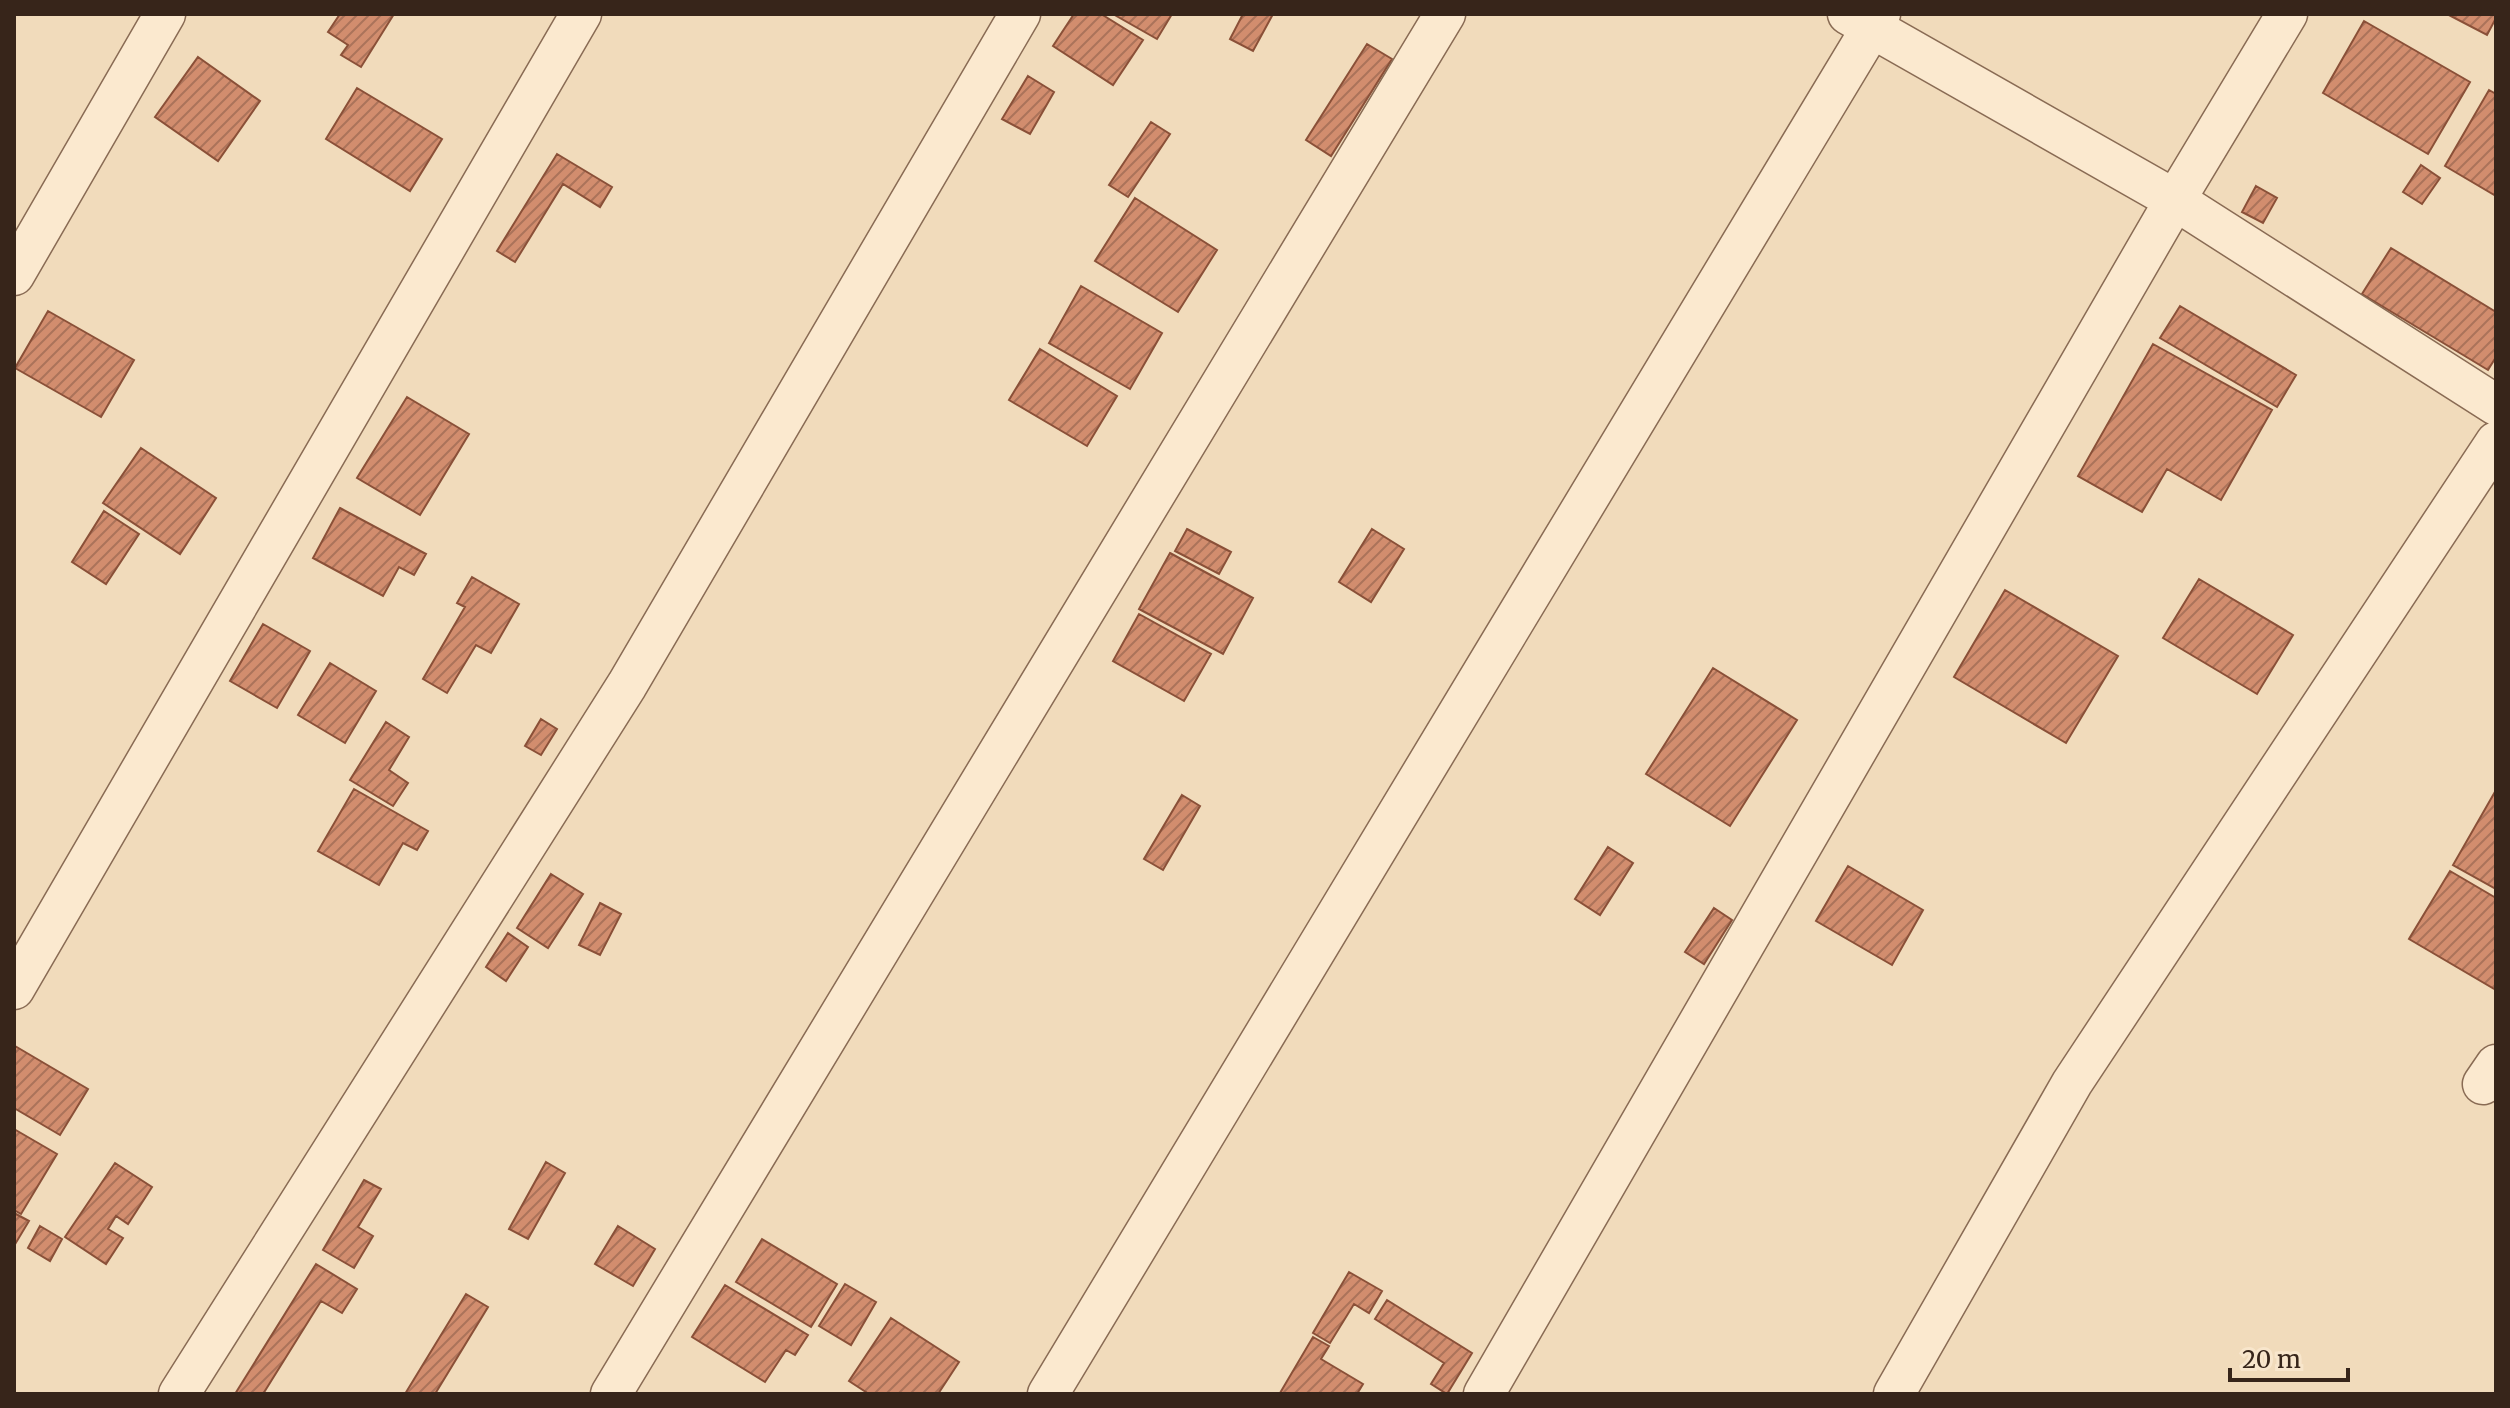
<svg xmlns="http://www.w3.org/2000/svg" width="2510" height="1408" font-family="Merriweather,serif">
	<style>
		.building { fill: url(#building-hatch); stroke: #8a5038; stroke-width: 2 }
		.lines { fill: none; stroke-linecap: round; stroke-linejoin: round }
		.minor-casing { stroke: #896b54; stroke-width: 43 }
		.minor { stroke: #fbe9cf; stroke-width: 40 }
	</style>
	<defs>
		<pattern id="building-hatch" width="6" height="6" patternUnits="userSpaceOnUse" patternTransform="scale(2)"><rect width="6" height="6" fill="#d28d6e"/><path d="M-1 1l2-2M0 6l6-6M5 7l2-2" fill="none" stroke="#ab735a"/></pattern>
	</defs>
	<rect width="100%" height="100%" fill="#f1dbbb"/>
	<path class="building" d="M340,14H394L361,67L341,55L348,45L328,32Z
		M1074,14H1101L1143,40L1113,85L1053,46Z
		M1113,14H1172L1157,39Z
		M1243,14H1273L1253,51L1230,39Z
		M2447,14H2496V18L2487,35Z
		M2364,21L2470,82L2428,154L2323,93Z
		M1367,44L1392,59L1331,156L1306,140Z
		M198,57L260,101L218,161L155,117Z
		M1028,76L1054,92L1030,134L1002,119Z
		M357,88L442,139L410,191L326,139Z
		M2489,90L2496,94V196L2445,166Z
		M1151,122L1170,134L1128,197L1109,185Z
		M557,154L612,187L600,207L563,184L515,262L497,251Z
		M2421,165L2440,178L2422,204L2403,192Z
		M2256,186L2277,198L2263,223L2242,212Z
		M1135,198L1217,250L1178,312L1095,261Z
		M2391,248L2496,312V357L2488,370L2362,294Z
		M1081,286L1162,333L1130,389L1049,343Z
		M2180,306L2296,375L2277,407L2160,338Z
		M48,311L134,360L101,417L15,368Z
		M2153,344L2272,410L2221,500L2167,469L2142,512L2078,476Z
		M1040,349L1117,396L1087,446L1009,400Z
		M407,397L469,434L420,515L357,478Z
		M141,448L216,498L180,554L103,503Z
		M340,508L426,554L414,575L399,567L383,596L313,558Z
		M104,511L139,534L106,584L72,562Z
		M1187,529L1231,552L1219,574L1175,551Z
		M1372,529L1404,549L1371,602L1339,582Z
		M1170,553L1253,598L1223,654L1139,609Z
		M472,577L519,604L491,653L476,645L447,693L423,679L465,607L457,603Z
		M2199,579L2293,635L2257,694L2163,638Z
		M2005,590L2118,656L2066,743L1954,677Z
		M1139,614L1211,654L1184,701L1113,661Z
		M263,624L310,651L277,708L230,681Z
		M330,663L376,691L345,743L298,715Z
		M1713,668L1797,720L1730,826L1646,774Z
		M541,719L557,729L541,755L525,746Z
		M386,722L409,737L389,770L408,783L393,806L350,780Z
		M354,789L428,831L417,850L403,843L379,885L318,851Z
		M2496,790V889L2453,865Z
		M1182,795L1200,806L1163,870L1144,859Z
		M1608,847L1633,863L1600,915L1575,899Z
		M1848,866L1923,910L1892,965L1816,921Z
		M2450,871L2496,898V990L2409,939Z
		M551,874L583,894L548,948L517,928Z
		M600,903L621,914L600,955L579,945Z
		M1714,908L1732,920L1704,964L1685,952Z
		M508,933L528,947L506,981L486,967Z
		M15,1046L88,1089L60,1135L14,1108Z
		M14,1129L57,1154L21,1214L14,1210Z
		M546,1162L565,1173L528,1239L509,1229Z
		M115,1163L152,1187L128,1224L116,1216L108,1229L123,1238L106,1264L65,1237Z
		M364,1180L381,1189L358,1227L373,1236L354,1268L323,1250Z
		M14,1213L29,1221L14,1246Z
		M40,1226L62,1239L50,1261L28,1248Z
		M618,1226L655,1249L633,1286L595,1264Z
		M762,1239L837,1284L811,1327L736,1282Z
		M316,1264L357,1289L342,1313L321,1301L263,1394H235Z
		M1349,1272L1382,1291L1369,1313L1354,1304L1330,1343L1313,1333Z
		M845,1284L876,1302L851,1345L819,1326Z
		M725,1285L808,1335L795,1355L786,1350L765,1382L692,1337Z
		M466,1294L488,1307L435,1394H405Z
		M1387,1300L1472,1353L1447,1394L1431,1384L1444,1363L1375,1319Z
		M891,1318L959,1362L938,1394H869L849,1381Z
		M1313,1337L1329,1346L1321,1359L1363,1384L1357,1394L1280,1393Z"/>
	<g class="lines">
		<g class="minor-casing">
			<path id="minor" d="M1848,14L2175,200L2496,405
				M14,275L165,14
				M14,989L581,14
				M2483,1084L2496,1065
				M179,1394L627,685L1020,14
				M611,1394L1445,14
				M1048,1394L1880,14
				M1484,1394L2175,200L2287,14
				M1894,1394L2072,1083L2496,442"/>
		</g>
		<use href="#minor" class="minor"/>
	</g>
	<rect width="2510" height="1408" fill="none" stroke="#37251a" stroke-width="32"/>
	<path d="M2230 1368v12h118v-12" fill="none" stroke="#37251a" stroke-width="4"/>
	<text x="2242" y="1368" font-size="24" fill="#37251a" stroke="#f8e6cc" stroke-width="6" paint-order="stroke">20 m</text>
</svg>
